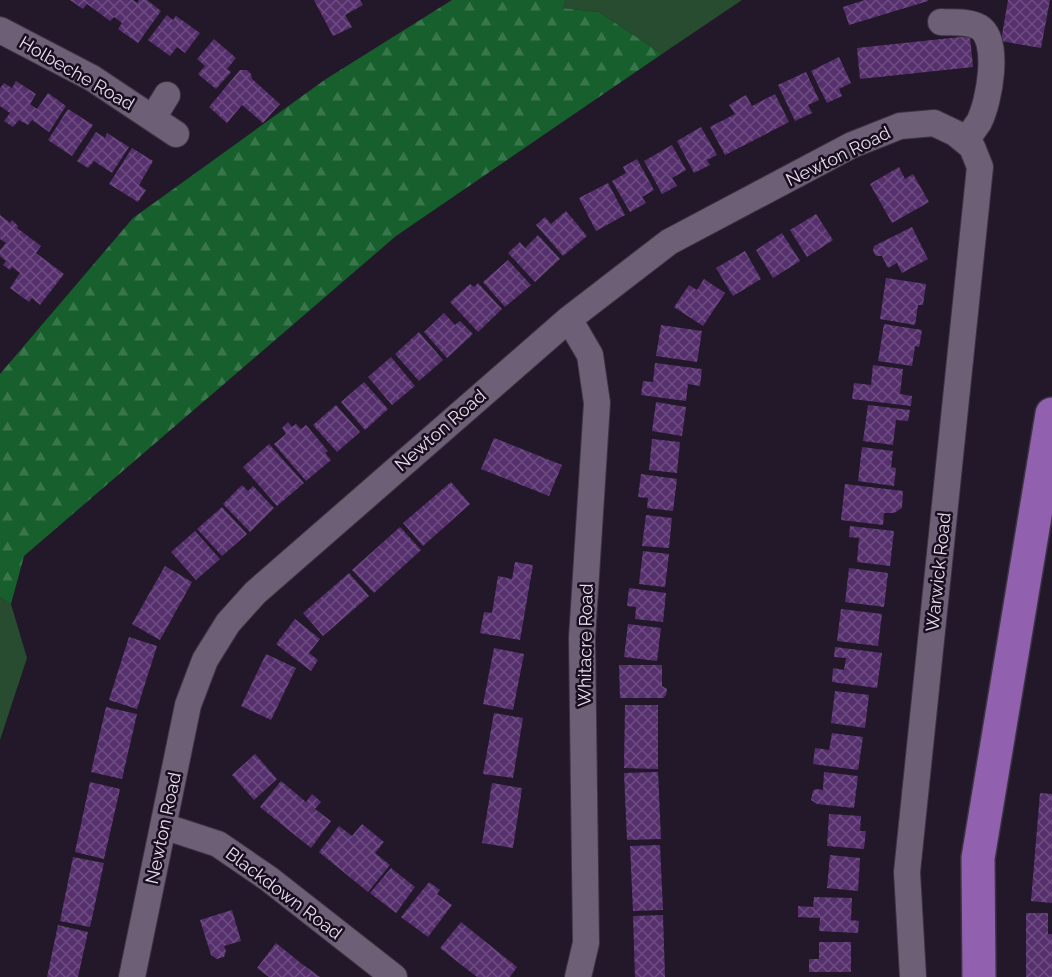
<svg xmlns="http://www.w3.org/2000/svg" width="1052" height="977" font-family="Raleway,sans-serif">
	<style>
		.grass { fill: #274c2f }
		.forest { fill: url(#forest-firs) }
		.building { fill: url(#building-cross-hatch) }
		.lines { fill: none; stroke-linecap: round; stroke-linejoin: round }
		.minor-casing { stroke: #3c3342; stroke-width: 28 }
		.major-casing { stroke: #3c3342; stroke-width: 36 }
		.minor { stroke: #6c5f76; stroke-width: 26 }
		.major { stroke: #9160ae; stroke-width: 33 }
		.labels { text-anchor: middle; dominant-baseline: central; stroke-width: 5; stroke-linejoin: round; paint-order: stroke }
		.street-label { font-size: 18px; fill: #e6deeb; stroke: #190e20 }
	</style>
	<defs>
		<pattern id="forest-firs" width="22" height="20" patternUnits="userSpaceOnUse" patternTransform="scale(1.5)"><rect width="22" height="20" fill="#175f2d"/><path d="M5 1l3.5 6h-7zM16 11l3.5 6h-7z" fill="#39764c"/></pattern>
		<pattern id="building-cross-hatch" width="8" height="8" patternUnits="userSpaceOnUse" patternTransform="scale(1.5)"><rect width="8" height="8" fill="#56306d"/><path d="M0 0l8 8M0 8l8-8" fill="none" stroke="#6e4e82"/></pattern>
	</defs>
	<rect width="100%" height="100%" fill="#23172a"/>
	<path class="grass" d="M565,0H742L662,54L599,12L561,8Z
		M0,597L11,604L27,658L0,740Z"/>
	<path class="forest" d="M452,0H565L562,8L599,12L662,54L396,236L24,556L11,604L0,597V374L133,218L326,79Z"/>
	<path class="building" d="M70,0H133L137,3L139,0H147L161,11L138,43L118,29L122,23L114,17L110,21L87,4L83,9Z
		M314,0H360L363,5L345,15L352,27L333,36Z
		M865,0H928V1L849,25L843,7Z
		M1008,0H1050L1041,48L1001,41Z
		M167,15L173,20L176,16L200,33L185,53L177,47L170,56L148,40Z
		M970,36L973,67L860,79L857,48Z
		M214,39L236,58L227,69L231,72L216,89L198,74L205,66L197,59Z
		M839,57L851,83L839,89L842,96L827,103L811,71Z
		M240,70H247L251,74L252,79L280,104L263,123L242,105L227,123L209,107Z
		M806,72L819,100L808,105L812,113L795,121L778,85Z
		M16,81L36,94L30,104L37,109L48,93L66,106L49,132L32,120L28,125L19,120L13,127L4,121L10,113L0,106V88L4,83L12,88Z
		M775,94L789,122L725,155L710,127L735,114L729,105L746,95L752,106Z
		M68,109L93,125L72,156L48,140Z
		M701,127L717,155L707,160L710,165L694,173L677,141Z
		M96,132L105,138L107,133L129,147L112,173L94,161L88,168L77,161Z
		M672,145L686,170L672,178L677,186L662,194L644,161Z
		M132,148L153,161L139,185L146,190L138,202L109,184Z
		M637,159L654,190L642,197L646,203L630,212L612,181L626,173L623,167Z
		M899,167L905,179L913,174L929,202L892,223L870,184Z
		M608,183L625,215L596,231L579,198Z
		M566,211L587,236L563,256L536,225L545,217L551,224Z
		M816,214L833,240L807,257L790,230Z
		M0,215L10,223L12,220L18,226L17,228L41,246L36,253L64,274L40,305L32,298L29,302L10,288L20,273L12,267L10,270L3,265L6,261L0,256V250L6,243L0,239Z
		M912,227L928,259L902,273L897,263L888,268L882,256H876L873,251L874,246Z
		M782,233L800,261L773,278L756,250Z
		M538,235L560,259L535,282L508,253L520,242L525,248Z
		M745,251L761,279L733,296L716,268Z
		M508,260L531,285L505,307L483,282Z
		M886,278L926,284L923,305H918L915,325L880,319Z
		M704,279L725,293L703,326L674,307L689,285L697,290Z
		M478,283L502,309L478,332L450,302L470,284L474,287Z
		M444,313L455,325L460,321L473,334L447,358L424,332Z
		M884,324L922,330L919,347L915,346L912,366L878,361Z
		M661,325L702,331L697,362L656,356Z
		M419,332L443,360L419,381L395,354Z
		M391,357L415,386L392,405L368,377Z
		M655,363L702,369L700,386L688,384L686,401L641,395L643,381L653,382Z
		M873,365L903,369L900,394L912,396L911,406L852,399L854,383L871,385Z
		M364,382L388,409L365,430L341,402Z
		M656,402L686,407L682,436L652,431Z
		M336,405L360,432L337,452L313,425Z
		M868,405L910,410L908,421L896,420L893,445L863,441Z
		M288,422L292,427L296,424L301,429L306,425L328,451L325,453L331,460L306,481L274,444L286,434L282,428Z
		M494,438L562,465L549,496L481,469Z
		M652,439L680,442L677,473L649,470Z
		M269,444L304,483L277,506L243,467Z
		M862,447L893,451L891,467L896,468L894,486L858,481Z
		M641,474L677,479L673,511L647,508L648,498L638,497Z
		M451,482L470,504L423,546L403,523Z
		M845,484L903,491L902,508L894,513H884L883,525L841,520Z
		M242,485L248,491L253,486L274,508L250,532L223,504Z
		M222,507L247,534L222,556L197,529Z
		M646,515L672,518L669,548L642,546Z
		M850,526L894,531L890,566L857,562L859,538L849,537Z
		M400,527L421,550L374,593L352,570Z
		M195,531L220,559L196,580L171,552Z
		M643,551L669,554L665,587L639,584Z
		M515,562L533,565L520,640L480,633L484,612L492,613L498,576L512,579Z
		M165,566L192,582L160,640L132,624Z
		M849,568L888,573L884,607L845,602Z
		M349,573L369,596L323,636L303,613Z
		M629,588L666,593L663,622L635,619L636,607L627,606Z
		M841,609L882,614L878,646L837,641Z
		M295,619L320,639L309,653L318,660L311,671L276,644Z
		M628,624L661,628L657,661L624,657Z
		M129,637L157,646L137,709L109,700Z
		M835,647L882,653L877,688L832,682L833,668L844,670L846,658L834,657Z
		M494,648L524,654L513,710L483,704Z
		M266,654L296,668L271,720L241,706Z
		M619,665H662V686L667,689L666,695L663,698H620Z
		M835,691L869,695L865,728L831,723Z
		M625,705H658V769L624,768Z
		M106,707L137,714L122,779L91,772Z
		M494,713L523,718L513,778L483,774Z
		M832,733L863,737L858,770L813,764L815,748L829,750Z
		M255,754L277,779L254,800L232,775Z
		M658,772L661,839L627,840L624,773Z
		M824,772L858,776L854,808L817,804L811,800L813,791L816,789L823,790Z
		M281,781L306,802L312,794L321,802L315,809L331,821L311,848L260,807Z
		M90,782L120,789L104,859L75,852Z
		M492,783L522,788L513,848L482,843Z
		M1040,793L1052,794V903L1031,901Z
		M829,814L861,816L860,831H866L864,849L827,846Z
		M362,824L384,842L375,853L390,865L368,892L319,852L339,826L352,836Z
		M660,845L663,910L633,911L630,846Z
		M830,855L860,858L858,891L827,888Z
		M73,857L104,863L90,927L60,921Z
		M391,868L415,887L396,913L370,893Z
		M429,882L440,890L437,894L452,905L428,937L401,917Z
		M814,897L852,898L851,920L859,921L858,933L819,931L820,918L798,917V906L813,907Z
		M232,910L241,941L224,946L226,951L224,957L217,959L211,955L200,920Z
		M1026,913H1048V934H1052V977H1026Z
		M663,915L665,977H635L633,916Z
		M461,922L517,967L510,977H477L440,948Z
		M58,925L88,932L78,977H47Z
		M819,942H851V972H809V959H819Z
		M276,943L302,964L320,977H269L257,968Z"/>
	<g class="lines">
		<g class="minor-casing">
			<path id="minor" d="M941,22C953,23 969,21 979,27C1001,40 989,103 979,122C975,128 970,135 965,141
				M0,30L92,78L176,134
				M153,118L167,95
				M569,319L590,355L597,403L582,638L586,943L578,977
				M163,826L218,844L269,879L394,977
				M132,977L188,705L205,660L228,623L255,593L569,319L669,242L852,145L900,126L934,123L955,133L972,147L980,167L907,872L913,977"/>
		</g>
		<g class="major-casing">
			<path id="major" d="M979,977L978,858L1052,414"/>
		</g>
		<use href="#minor" class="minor"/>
		<use href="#major" class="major"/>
	</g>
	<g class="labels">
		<g class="street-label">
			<text transform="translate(77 73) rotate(30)">Holbeche Road</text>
			<text transform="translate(838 156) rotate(-26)">Newton Road</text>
			<text transform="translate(440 430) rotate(-41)">Newton Road</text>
			<text transform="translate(938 572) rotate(-84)">Warwick Road</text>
			<text transform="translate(585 645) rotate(-89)">Whitacre Road</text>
			<text transform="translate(163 828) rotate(-78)">Newton Road</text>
			<text transform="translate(284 893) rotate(37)">Blackdown Road</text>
		</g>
	</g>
</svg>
